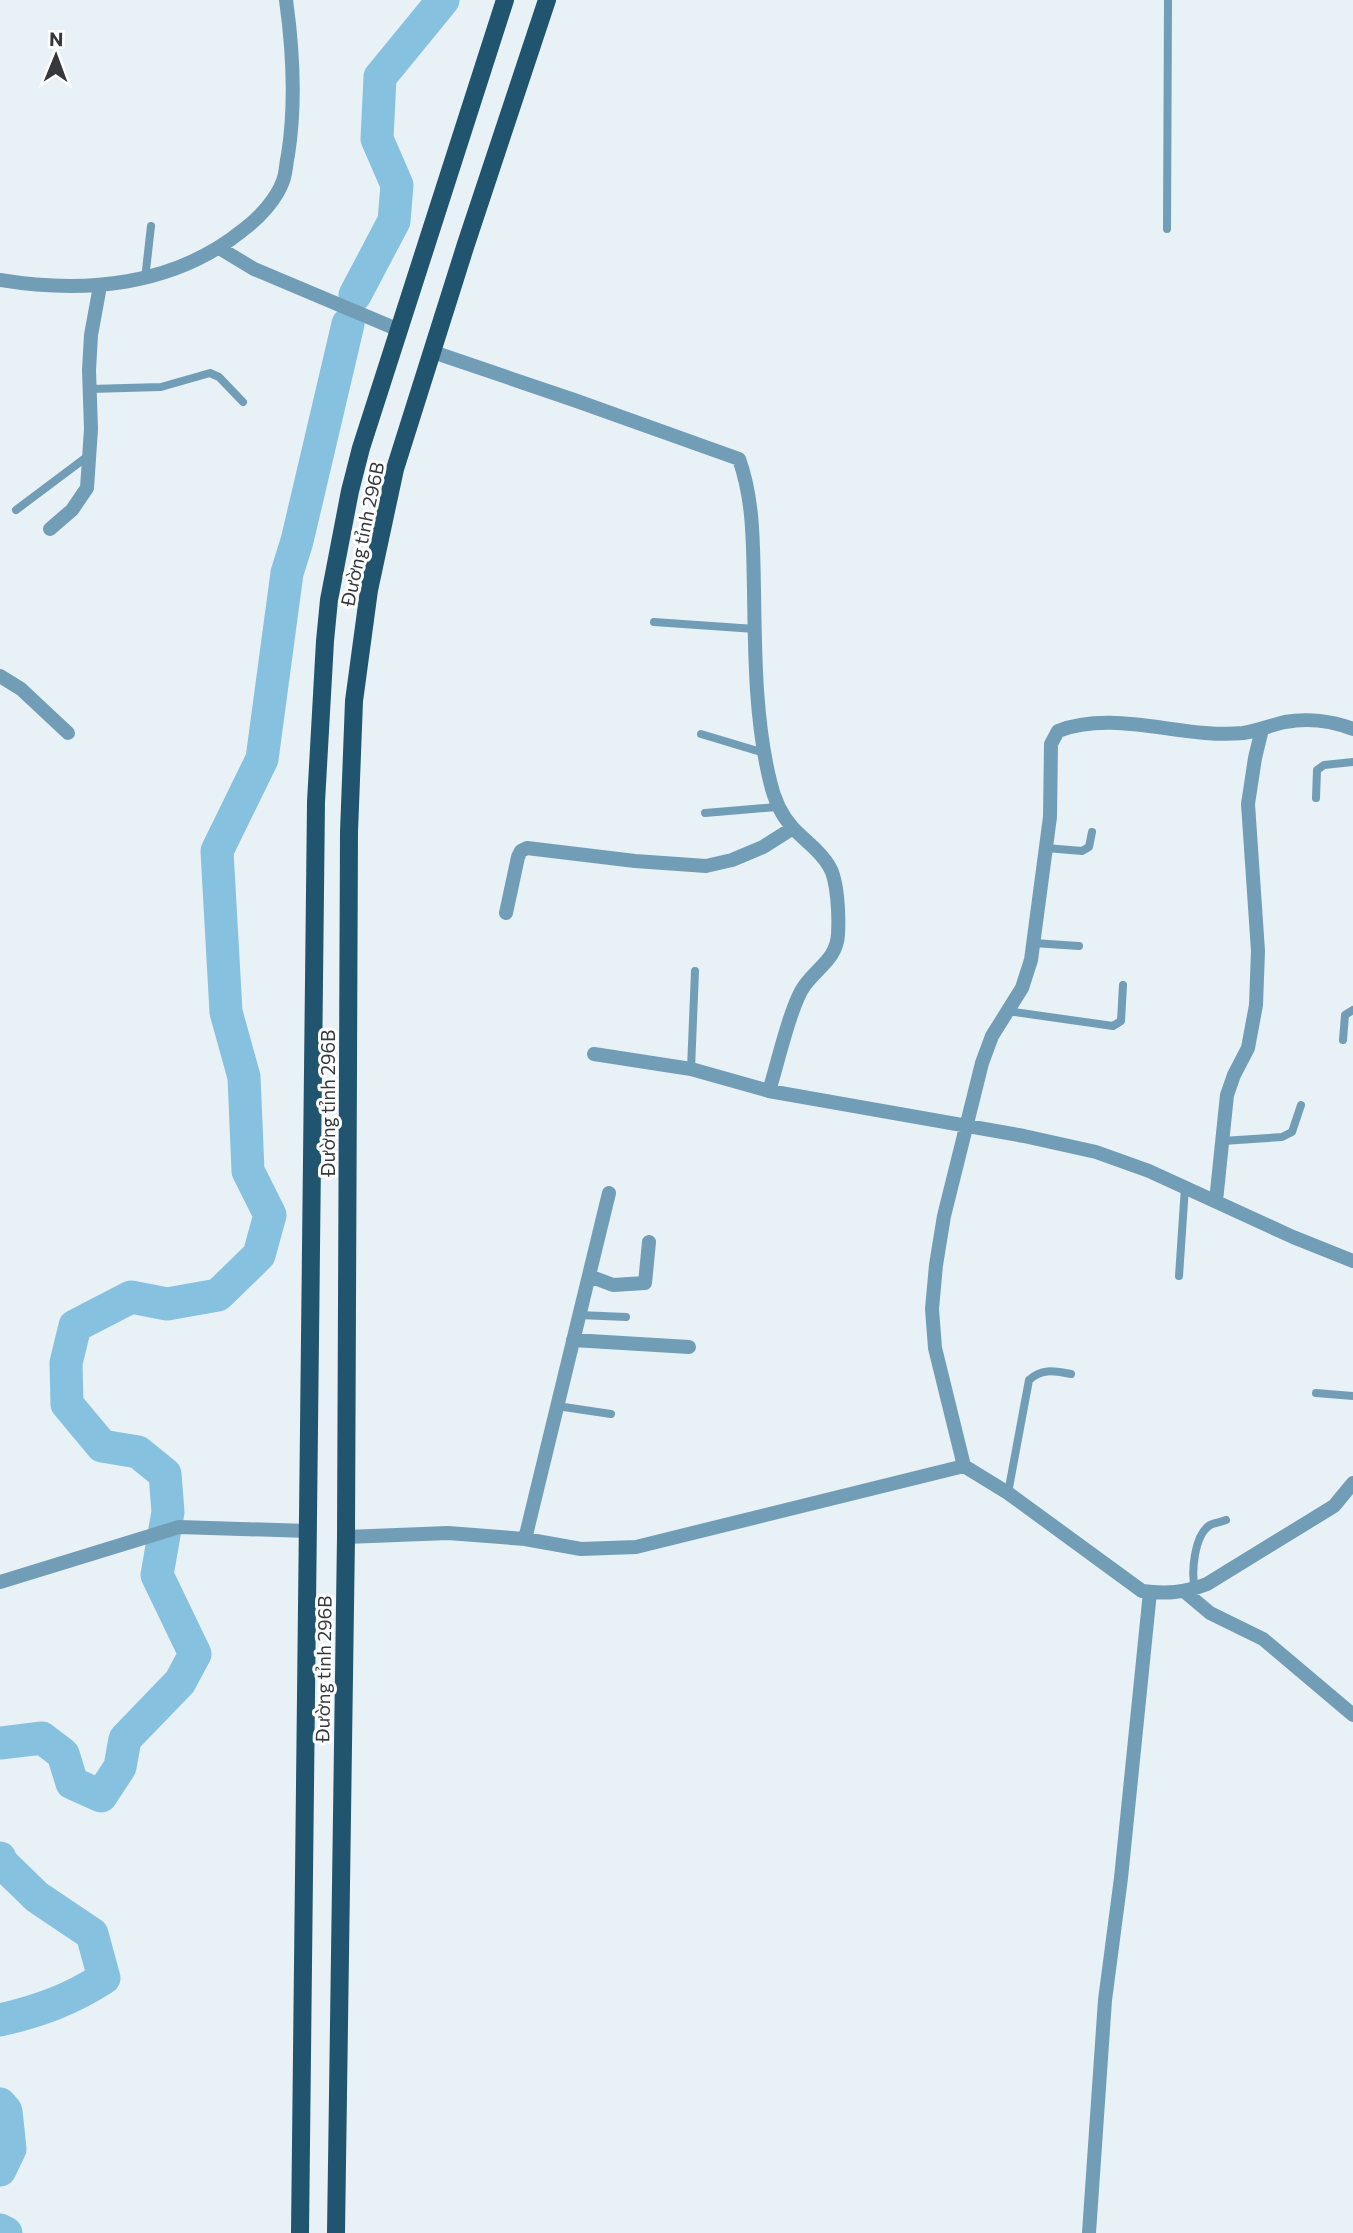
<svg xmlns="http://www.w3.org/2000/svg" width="1353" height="2233" font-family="Commissioner,sans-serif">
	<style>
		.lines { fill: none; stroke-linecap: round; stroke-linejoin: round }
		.river { stroke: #86c1e0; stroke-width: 33 }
		.lane { stroke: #719eb6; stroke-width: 8 }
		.street { stroke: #719eb6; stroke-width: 14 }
		.primary { stroke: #21556f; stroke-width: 18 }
		.labels { text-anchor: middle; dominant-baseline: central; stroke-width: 6; stroke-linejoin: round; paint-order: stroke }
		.street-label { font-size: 19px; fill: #35393b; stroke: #fff }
	</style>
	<rect width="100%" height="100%" fill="#e8f1f6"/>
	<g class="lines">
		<path class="river" d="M355,295L394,221L397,185L377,139L380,77L443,0
			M0,1743L42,1738L63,1754L72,1783L101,1796L120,1767L125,1739L180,1682L195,1654L157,1575L168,1512L165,1474L138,1452L102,1446L67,1404L66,1363L75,1326L131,1297L167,1304L218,1295L259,1255L270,1215L248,1171L244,1077L226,1012L217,851L262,759L287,573L297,541L348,324
			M0,1858L1,1862L37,1897L92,1934L104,1978C70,2000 39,2011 0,2020
			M0,2104L6,2111L10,2149L0,2170
			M0,2230L6,2233"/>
		<path class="lane" d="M1167,229L1168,0
			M145,279L151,226
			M90,389L161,387L210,373L219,377L243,402
			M16,510L88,456
			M654,622L755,629
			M701,734L764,753
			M1316,798L1317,770L1324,765L1353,762
			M705,813L777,807
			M1046,848L1082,851L1089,847L1092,832
			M1033,943L1079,946
			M1007,1011L1113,1026L1121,1021L1123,985
			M1343,1040L1345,1015L1353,1010
			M691,1069L695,971
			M1223,1141L1282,1137L1292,1132L1301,1105
			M1179,1276L1185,1187
			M579,1315L626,1317
			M1316,1393L1353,1396
			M557,1406L611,1414
			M1008,1493L1029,1380C1042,1368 1054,1371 1071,1374
			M1195,1589C1191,1573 1194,1535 1210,1525C1214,1523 1221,1522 1226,1520"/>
		<path class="street" d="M221,249L254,269L399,330
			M0,280C85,294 174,286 243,230C259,218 276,200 283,181C286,173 286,163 288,155C296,104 293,50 286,0
			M433,352L574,400L739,459C754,500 753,547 754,590C755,653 755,720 770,781C774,799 780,814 793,828C805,841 820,850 829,866C838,880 839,917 838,934C837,958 818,967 805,985C791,1003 777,1066 769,1091
			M50,529L72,510L87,488L91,429L89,370L91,335L100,286
			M0,676L21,689L68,733
			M506,913L518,857L521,851L527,848L635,861L706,866L732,860L763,847L793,828
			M594,1054L691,1069L769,1091L1024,1136L1096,1152L1149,1171L1293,1237L1353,1261
			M609,1193L525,1539L581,1549L636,1547L964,1466L1008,1493L1142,1591C1166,1594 1184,1593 1207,1584L1334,1506L1353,1483
			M1216,1201L1227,1095L1234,1075L1248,1048L1256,1005L1258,951L1248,804L1255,758L1262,729
			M589,1276L613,1285L645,1283L649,1242
			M573,1340L689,1347
			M964,1466L935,1348L932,1309L936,1265L944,1216L982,1063L992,1036L1022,988L1031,960L1050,817L1051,744L1058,731C1115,709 1183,739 1243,733C1257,731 1271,725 1285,722C1307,718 1332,721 1353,729
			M346,1537L448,1533L525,1539
			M0,1582L179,1527L308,1531
			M1185,1592L1210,1613L1263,1639L1353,1715
			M1089,2233L1105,2000L1121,1878L1150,1592"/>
		<path class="primary" d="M300,2233L316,802L325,641L329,600L350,491L361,448L505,0
			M336,2233L346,1537L349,832L354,701L369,590L395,469L466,244L547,0"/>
	</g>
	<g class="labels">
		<g class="street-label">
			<text transform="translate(362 534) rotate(-78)">Đường tỉnh 296B</text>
			<text transform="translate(327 1103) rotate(-90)">Đường tỉnh 296B</text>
			<text transform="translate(323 1669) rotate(-89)">Đường tỉnh 296B</text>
		</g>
	</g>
	<g transform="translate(56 56) rotate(1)" stroke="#ffffff" stroke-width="5" paint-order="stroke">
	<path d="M0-5L12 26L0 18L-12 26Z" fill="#35393b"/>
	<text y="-10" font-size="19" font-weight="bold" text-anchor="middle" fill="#35393b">N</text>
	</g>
</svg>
